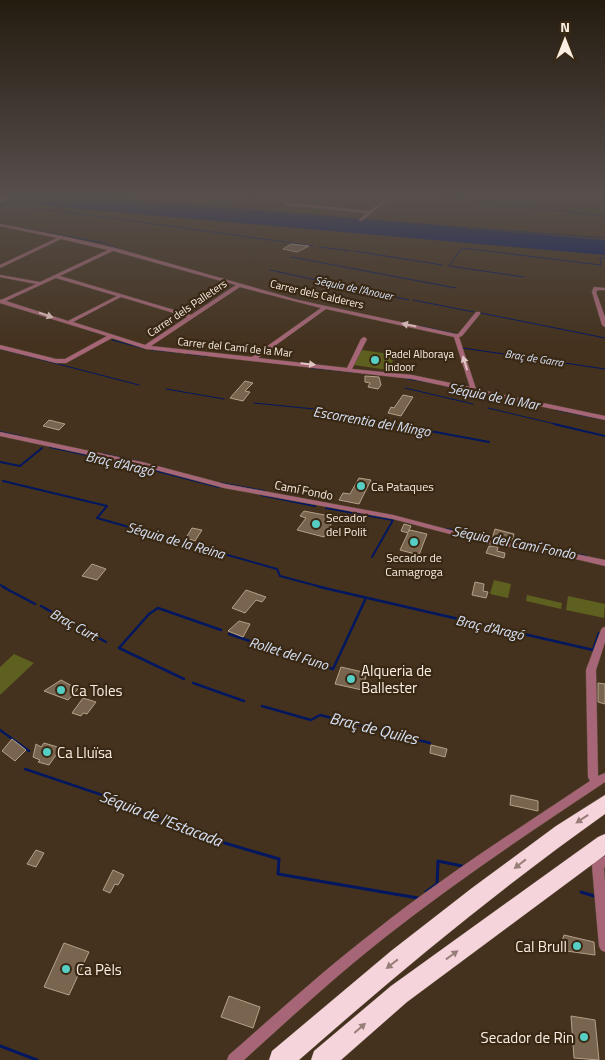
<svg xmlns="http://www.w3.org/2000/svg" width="605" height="1060" font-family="'Titillium Web',sans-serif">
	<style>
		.green { fill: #5d601f }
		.water { fill: #02175f }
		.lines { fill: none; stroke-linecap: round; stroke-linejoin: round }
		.stream-far3 { stroke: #02175f; stroke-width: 1 }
		.stream-far2 { stroke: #02175f; stroke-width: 2 }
		.stream-far1 { stroke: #02175f; stroke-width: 2.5 }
		.stream { stroke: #02175f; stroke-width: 3 }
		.building { fill: #79654f; stroke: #b5a088 }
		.street-casing { stroke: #61503d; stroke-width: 1 }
		.secondary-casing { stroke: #61503d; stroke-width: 1 }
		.highway-casing { stroke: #61503d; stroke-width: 1 }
		.street { fill: #a76677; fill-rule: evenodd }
		.secondary { fill: #e57f9b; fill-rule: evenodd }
		.highway { fill: #f5d4db; fill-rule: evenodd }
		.oneway { fill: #e1c5c2 }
		.oneway2 { fill: #977e78 }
		.poi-dot { fill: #56cec3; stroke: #392814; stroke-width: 2 }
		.labels { text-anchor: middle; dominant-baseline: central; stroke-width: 4.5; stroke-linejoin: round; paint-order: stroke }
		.far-water-label { font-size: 11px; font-style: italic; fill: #d6e1f6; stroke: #392814 }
		.far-street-label { font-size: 11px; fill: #faeee2; stroke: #392814 }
		.far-poi-label { font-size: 11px; fill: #faeee2; stroke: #392814; text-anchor: start }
		.poi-label { font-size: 12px; fill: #faeee2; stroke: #392814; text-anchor: start }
		.street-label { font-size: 12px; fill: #faeee2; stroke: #392814 }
		.water-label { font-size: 14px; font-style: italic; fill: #d6e1f6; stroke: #392814 }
		.near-poi-label { font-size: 15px; fill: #faeee2; stroke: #392814; text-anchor: start }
		.near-water-label { font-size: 16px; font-style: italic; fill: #d6e1f6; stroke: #392814 }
	</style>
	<rect width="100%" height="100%" fill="#44321e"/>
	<path class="green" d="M362,350L396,355L388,370L354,365Z
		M494,580L511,584L508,598L490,594Z
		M527,595L562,603L561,609L526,601Z
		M568,596L605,604L604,618L566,610Z
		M14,654L34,663L0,695V667Z"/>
	<path class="water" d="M0,196H80L605,240V255L80,209L0,201Z"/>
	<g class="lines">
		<path class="stream-far3" d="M100,196L148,201
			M442,196L541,209
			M153,201L360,219
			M0,203L86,215
			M544,209L605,216
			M89,215L314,246
			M363,219L470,228
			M22,228L105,243
			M474,228L605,238
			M106,244L119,249
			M320,247L350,251
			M354,251L442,265
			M291,257L456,288
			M601,264L600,258H605
			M270,270L409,300
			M524,277L449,266L462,248L601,265
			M291,298L301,301
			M413,300L474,312
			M481,313L605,338
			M420,326L457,334
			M112,340L146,349
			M463,348L605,369
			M0,349L139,385
			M151,350L182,353
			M187,354L207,356
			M311,368L361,373
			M402,378L432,383
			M405,388L473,404
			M166,389L224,399
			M254,403L314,409L399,425
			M488,408L559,425
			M556,410L605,420"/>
		<path class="stream-far2" d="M392,424L489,442
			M554,424L605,436
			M0,432L23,437
			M50,447L138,466L219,487
			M103,454L140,462
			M0,462L20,466L42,448
			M3,481L107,506L97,518L277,569L280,576L325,588
			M220,483L264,491
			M261,495L315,506
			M326,508L393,520L372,557
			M446,529L586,556
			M0,585L6,588"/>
		<path class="stream-far1" d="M3,587L35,604
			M320,587L593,650L599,633H601
			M41,606L106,642
			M229,634L333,669L365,600
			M184,679L119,648L149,614L158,608L221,630
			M193,683L244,701
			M262,706L311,720L320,715L430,743
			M0,730L29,751
			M25,769L105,796"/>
		<path class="stream" d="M102,795L191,833L279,859L278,874L418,898
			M426,892L437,884L438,861L462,866
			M581,892L594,896
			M0,1046L37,1060"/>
	</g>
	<path class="building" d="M291,244L309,246L297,252L283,249Z
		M365,376L379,377L381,385L378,389L368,387L370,383L365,382Z
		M245,381L253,383L245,391L250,392L243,401L230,398Z
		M403,395L413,397L401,416L388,413L391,407L394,408Z
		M49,420L65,424L59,430L43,426Z
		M359,478L371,480L359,504L339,500L343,493L350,494Z
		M304,511L335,517L324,537L297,530L306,518L300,516Z
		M404,524L411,526L408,532L410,530L427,534L419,555L400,550L408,533L401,531Z
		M192,528L202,530L195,541L186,538Z
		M495,529L514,534L512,541L492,539Z
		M489,546L498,547L497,551L505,553L504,558L486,553Z
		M92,564L106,569L97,580L82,576Z
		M475,582L484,584L483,591L488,592L486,598L472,595Z
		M246,590L266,597L262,602L256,600L245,613L232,608Z
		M239,621L250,624L243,637L228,631Z
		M341,667L367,673L362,690L335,684Z
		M61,680L78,689L68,700L44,691Z
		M598,683L605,684V704L598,702Z
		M83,698L96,702L87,714L83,713L81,716L72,713Z
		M12,739L26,750L15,761L2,751Z
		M44,743L61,748L49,765L38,762L40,760L33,757L36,744L41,747Z
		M431,745L447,749L445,757L430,753Z
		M511,795L538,801V811L510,805Z
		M36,850L44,853L36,867L27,864Z
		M113,870L124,875L118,885L115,884L110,893L103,890Z
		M564,935L594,942L595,955L559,950Z
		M64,943L89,952L69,995L44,987Z
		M229,996L260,1007L253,1028L221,1017Z
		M571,1016L595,1020L599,1060L574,1058Z"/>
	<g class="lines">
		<g class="street-casing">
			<path id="street" d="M262,196L282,198L289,203L370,211L388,196H393L361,221L359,220L360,219L367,213L288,205L280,200Z
				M0,224L62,236L115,248L298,300L456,334H458L476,312H480V314L462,336L459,337L476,389L605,416V420L412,379L146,349L112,338L66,363H56L0,349V345L56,359H65L107,336L0,303V299L1,300L36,284L0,277V275L40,282L108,250L61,239L0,268V265L57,238L0,226ZM113,251L236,285L191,315L60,276ZM56,278L117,296L68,321L6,301ZM240,287L321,308L252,357L151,346ZM121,297L187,317L145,345L73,322ZM326,309L454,337L470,387L412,375L352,369L367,339L364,337L361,339L347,368L258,358Z
				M594,287L605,288V290H598L596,292L605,317V327L602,325L592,292Z
				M0,432L142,462L225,484L393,515L488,540L542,547L605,560V566L542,551L488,544L393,519L224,488L141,466L0,436Z
				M605,627V642L596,670L598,776L605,773V782C530,832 455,882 384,938C336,976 290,1018 244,1060H227L229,1055C277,1013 325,969 376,930C444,876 518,829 590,781L588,777L586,670L601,630L602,628Z
				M605,856V867L604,868L605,882V952L601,950L599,946L592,866L594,862Z"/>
		</g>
		<g class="secondary-casing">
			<path id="secondary" d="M4,196H12L0,202V198Z"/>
		</g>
		<g class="highway-casing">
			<path id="highway" d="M605,795V814C498,890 398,973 299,1060H269L272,1051L391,951L472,888L556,826Z
				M605,834V855L407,1002L341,1060H311L314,1051L391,986L598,837Z"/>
		</g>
		<use href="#street" class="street"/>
		<use href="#secondary" class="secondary"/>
		<use href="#highway" class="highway"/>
	</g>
	<defs><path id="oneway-solid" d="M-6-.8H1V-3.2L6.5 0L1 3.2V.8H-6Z" transform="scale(1.25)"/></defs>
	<g class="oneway">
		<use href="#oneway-solid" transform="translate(46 315) rotate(19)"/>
		<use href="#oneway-solid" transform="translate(409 325) rotate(-168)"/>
		<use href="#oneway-solid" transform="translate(465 363) rotate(-107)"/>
		<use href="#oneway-solid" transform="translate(308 364) rotate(6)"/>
	</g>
	<g class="oneway2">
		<use href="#oneway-solid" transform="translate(582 819) rotate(146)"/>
		<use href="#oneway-solid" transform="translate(520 864) rotate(142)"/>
		<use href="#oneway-solid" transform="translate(452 955) rotate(-36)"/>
		<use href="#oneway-solid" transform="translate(392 964) rotate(142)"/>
		<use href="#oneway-solid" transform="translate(360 1028) rotate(-41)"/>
	</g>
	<linearGradient id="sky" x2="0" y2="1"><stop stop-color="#251c10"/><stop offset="0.57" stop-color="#564f4c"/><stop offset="1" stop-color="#564f4c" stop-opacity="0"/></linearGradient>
	<rect width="605" height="344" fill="url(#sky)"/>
	<g class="poi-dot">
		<circle cx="375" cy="360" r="5"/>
		<circle cx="361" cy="486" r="5"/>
		<circle cx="316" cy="524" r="5"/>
		<circle cx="414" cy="542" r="5"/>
		<circle cx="351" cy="679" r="5"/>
		<circle cx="61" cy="690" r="5"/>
		<circle cx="47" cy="752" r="5"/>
		<circle cx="577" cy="946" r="5"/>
		<circle cx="66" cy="969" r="5"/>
		<circle cx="584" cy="1037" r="5"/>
	</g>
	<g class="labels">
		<g class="far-water-label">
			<text transform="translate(354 288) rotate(12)">Séquia de l'Anouer</text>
			<text transform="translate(534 358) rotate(9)">Braç de Garra</text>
		</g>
		<g class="far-street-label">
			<text transform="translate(317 294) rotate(13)">Carrer dels Calderers</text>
			<text transform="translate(187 308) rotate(-34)">Carrer dels Palleters</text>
			<text transform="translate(235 347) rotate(6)">Carrer del Camí de la Mar</text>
		</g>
		<g class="far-poi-label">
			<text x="385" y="354">Padel Alboraya<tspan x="385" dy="13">Indoor</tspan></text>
		</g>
		<g class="poi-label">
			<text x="371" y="486">Ca Pataques</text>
			<text x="326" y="517">Secador<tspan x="326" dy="14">del Polit</tspan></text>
			<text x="414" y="557" text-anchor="middle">Secador de<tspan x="414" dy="14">Camagroga</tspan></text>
		</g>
		<g class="street-label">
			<text transform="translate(304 490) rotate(11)">Camí Fondo</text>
		</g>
		<g class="water-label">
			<text transform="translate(494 396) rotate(11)">Séquia de la Mar</text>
			<text transform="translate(372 421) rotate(10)">Escorrentia del Mingo</text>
			<text transform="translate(120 463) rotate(13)">Braç d'Aragó</text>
			<text transform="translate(176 540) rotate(16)">Séquia de la Reina</text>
			<text transform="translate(514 542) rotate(11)">Séquia del Camí Fondo</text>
			<text transform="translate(74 624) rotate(29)">Braç Curt</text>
			<text transform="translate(490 627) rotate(13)">Braç d'Aragó</text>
			<text transform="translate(289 653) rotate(17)">Rollet del Funo</text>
		</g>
		<g class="near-poi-label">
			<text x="361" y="670">Alqueria de<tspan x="361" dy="17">Ballester</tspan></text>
			<text x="71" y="690">Ca Toles</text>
			<text x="57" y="752">Ca Lluïsa</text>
			<text x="567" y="946" text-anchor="end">Cal Brull</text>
			<text x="76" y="969">Ca Pèls</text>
			<text x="574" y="1037" text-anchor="end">Secador de Rin</text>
		</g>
		<g class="near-water-label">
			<text transform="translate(374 728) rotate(14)">Braç de Quiles</text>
			<text transform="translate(161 818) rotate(21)">Séquia de l'Estacada</text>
		</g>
	</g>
	<g transform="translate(565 40)" stroke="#392814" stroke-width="4" paint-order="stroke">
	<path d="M0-4L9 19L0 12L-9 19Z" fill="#faeee2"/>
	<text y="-8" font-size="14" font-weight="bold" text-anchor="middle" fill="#faeee2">N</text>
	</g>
</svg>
